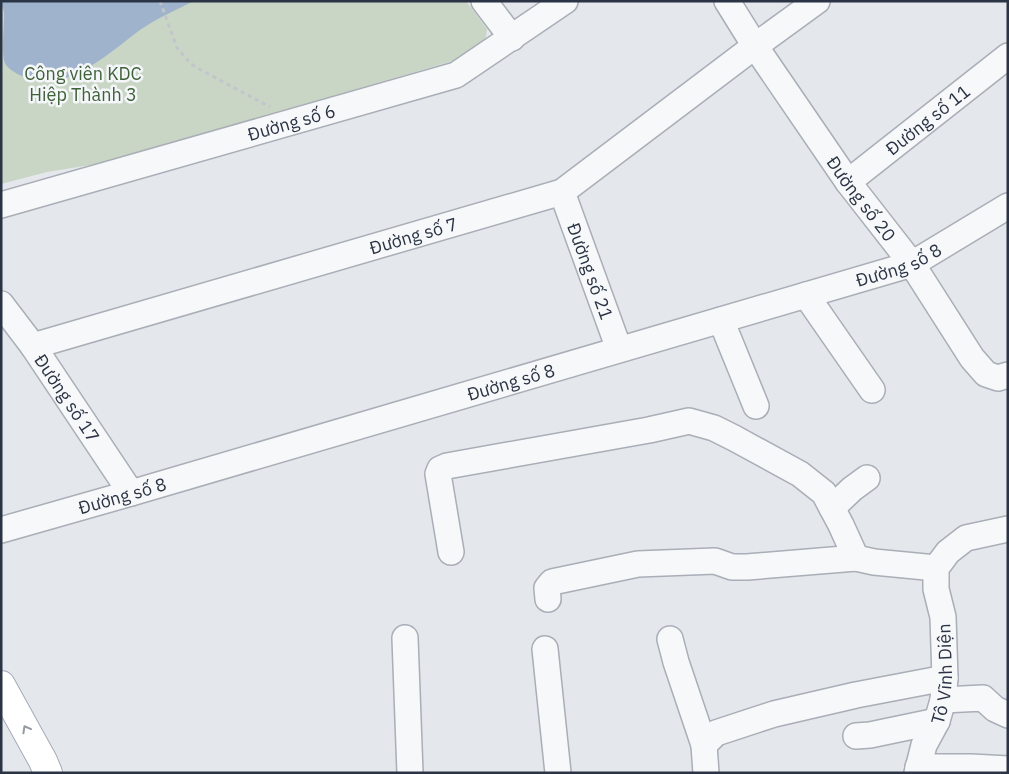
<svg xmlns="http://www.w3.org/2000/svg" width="1009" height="774" font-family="'IBM Plex Sans',sans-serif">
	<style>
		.green { fill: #c9d6c5 }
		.water { fill: #9fb4cc }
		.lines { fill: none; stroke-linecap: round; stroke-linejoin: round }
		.minor-casing { stroke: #a9aeb7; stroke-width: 28 }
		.major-casing { stroke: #a3abb8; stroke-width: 30 }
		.path { stroke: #c2c5cb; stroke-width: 3; stroke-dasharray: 4 4; stroke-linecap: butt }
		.minor { stroke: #f7f8fa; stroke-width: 25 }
		.major { stroke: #fff; stroke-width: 28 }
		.oneway { stroke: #959aa2 }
		.labels { text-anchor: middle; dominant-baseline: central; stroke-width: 5; stroke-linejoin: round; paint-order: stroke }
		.park-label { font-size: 18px; fill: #3f6138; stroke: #f4f6f9 }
		.street-label { font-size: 18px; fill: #2b3445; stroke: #f4f6f9 }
	</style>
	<rect width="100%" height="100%" fill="#e4e7ec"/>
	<path class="green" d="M1,1H466L487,29L485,44L459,59L109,162L47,172L1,184Z"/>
	<path class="water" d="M1,1H194C176,10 157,18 140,30C110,52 66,95 25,77C19,75 11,71 6,65C0,55 5,25 4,12C3,8 1,6 1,1Z"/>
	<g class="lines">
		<g class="minor-casing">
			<g id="minor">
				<path d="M484,1L512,38"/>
				<path id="s1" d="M727,1L755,46L848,182L912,264L972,358L986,374L998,378L1008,375"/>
				<path id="s2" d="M848,182L1008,56"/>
				<path id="s3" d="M562,192L619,349"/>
				<path id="s4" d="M1,205L456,75L565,1"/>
				<path d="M806,295L872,390"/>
				<path id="s5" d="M1,304L33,346L131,493"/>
				<path d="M721,320L756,406"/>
				<path id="s6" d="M33,346L562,192L755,46L817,1"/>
				<path d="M832,508L852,489L867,478"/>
				<path id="s7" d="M1,530L131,493L912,264L1008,206"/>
				<path d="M451,552L438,474L440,469L447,466L649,430L689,421L714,428L734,438L800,474L824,493L841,525L856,558L874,562L936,568"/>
				<path d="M548,599L547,588L552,582L638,564L715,561L732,567H747L856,558"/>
				<path d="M405,638L410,773"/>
				<path d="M670,639L676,662L704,745"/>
				<path d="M545,649L558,773"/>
				<path d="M943,700L983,698L995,709L1008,715"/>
				<path d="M856,736L870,735L937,721"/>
				<path d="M918,767H971L1008,769"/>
				<path d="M706,773L704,745L716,733L774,714L856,695L945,678"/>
				<path id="s8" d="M917,773L924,745L937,721L943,700L945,678L943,617L936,589V568L948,552L966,538L1008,529"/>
			</g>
		</g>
		<g class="major-casing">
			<path id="major" d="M1,685L43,761L48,773"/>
		</g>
		<path class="path" d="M160,1L177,48L191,64L201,70L270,107"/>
		<use href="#minor" class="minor"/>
		<use href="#major" class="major"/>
	</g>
	<defs><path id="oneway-chevron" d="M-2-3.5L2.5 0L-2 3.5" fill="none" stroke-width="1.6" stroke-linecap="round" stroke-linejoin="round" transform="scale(1.25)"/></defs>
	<use class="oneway" href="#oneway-chevron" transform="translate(26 729) rotate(-119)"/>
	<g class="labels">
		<g class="park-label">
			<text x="83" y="73">Công viên KDC<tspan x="83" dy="21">Hiệp Thành 3</tspan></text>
		</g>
		<g class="street-label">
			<text stroke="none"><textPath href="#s2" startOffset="101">Đường số 11</textPath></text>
			<text stroke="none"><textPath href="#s4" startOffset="302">Đường số 6</textPath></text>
			<text stroke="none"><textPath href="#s1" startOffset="239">Đường số 20</textPath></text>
			<text stroke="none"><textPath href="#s6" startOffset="396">Đường số 7</textPath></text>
			<text stroke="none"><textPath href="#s7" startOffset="936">Đường số 8</textPath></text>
			<text stroke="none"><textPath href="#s3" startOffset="84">Đường số 21</textPath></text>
			<text stroke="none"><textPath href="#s7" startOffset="531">Đường số 8</textPath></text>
			<text stroke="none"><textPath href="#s5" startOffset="115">Đường số 17</textPath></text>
			<text stroke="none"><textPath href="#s7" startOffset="126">Đường số 8</textPath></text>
			<text stroke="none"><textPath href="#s8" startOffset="104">Tô Vĩnh Diện</textPath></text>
		</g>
	</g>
	<rect width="1009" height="774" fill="none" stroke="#2b3445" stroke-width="5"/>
</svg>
